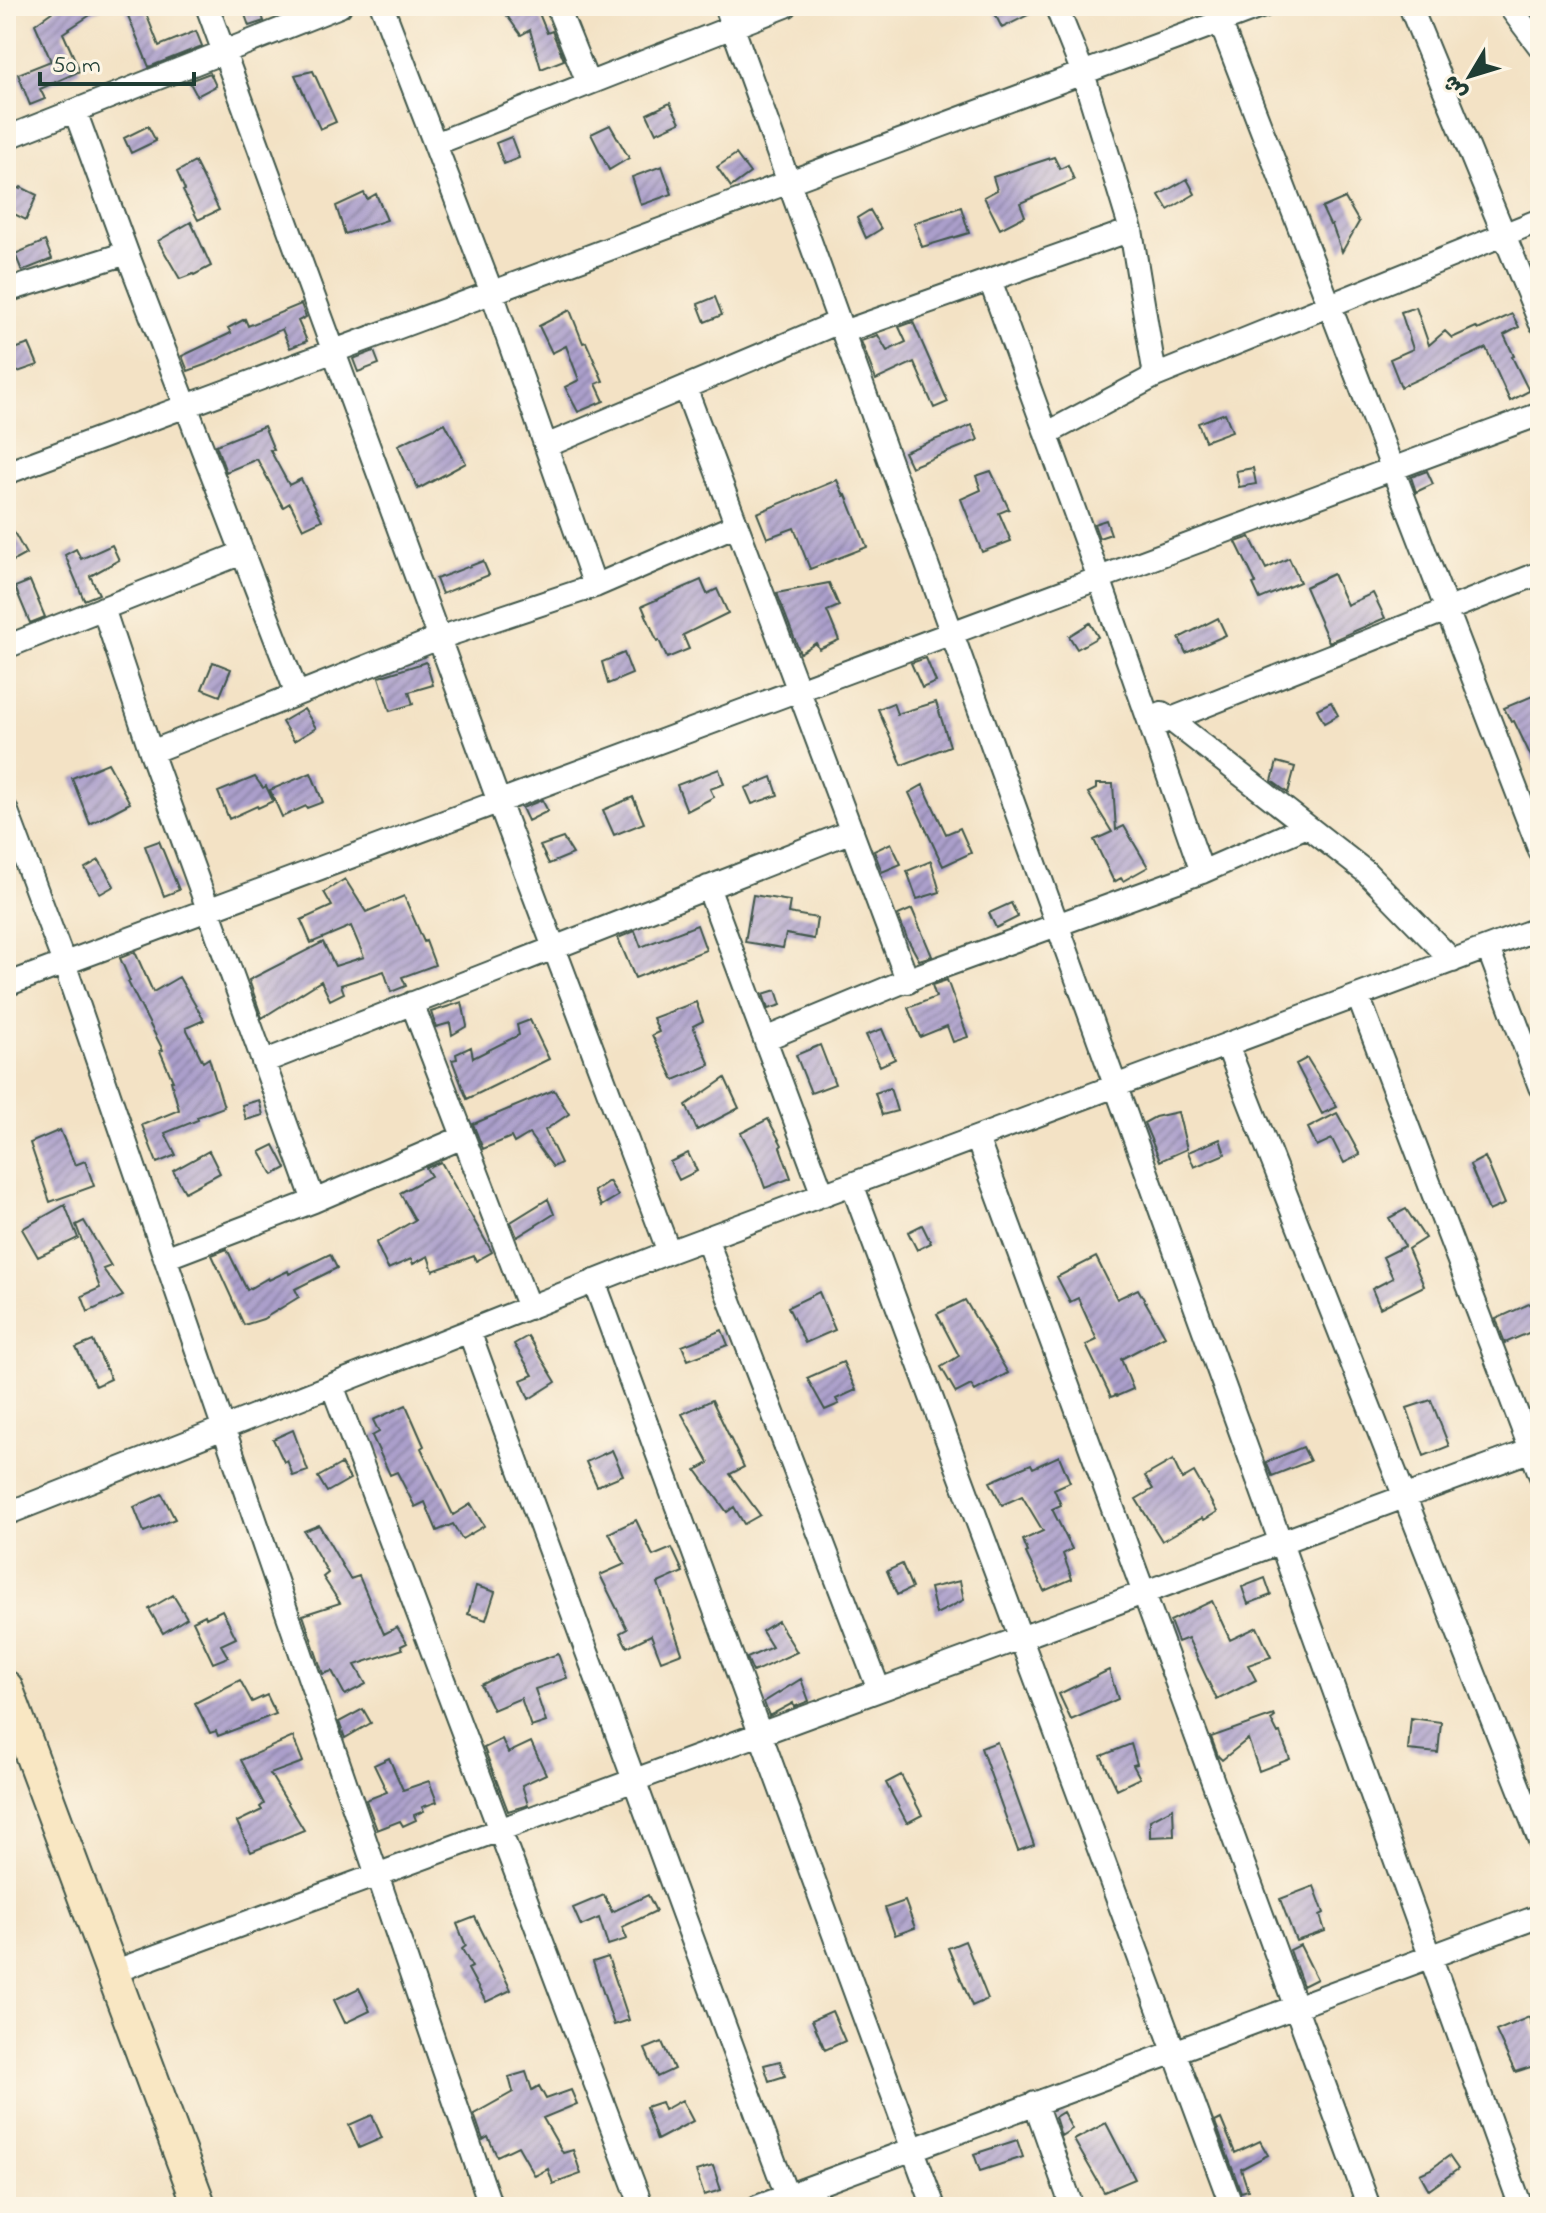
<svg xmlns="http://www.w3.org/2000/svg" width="1546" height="2213" font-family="'Indie Flower','Playpen Sans Arabic',sans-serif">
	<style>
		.building { fill: url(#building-hatch) }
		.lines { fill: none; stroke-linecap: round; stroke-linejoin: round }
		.minor-casing { stroke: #3f564a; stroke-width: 26 }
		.secondary-casing { stroke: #3f564a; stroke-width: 36 }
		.minor { stroke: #fff; stroke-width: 22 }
		.secondary { stroke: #f9e7c3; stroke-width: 32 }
	</style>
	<defs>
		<pattern id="building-hatch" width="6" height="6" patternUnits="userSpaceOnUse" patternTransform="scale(2)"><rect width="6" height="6" fill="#ab9fcb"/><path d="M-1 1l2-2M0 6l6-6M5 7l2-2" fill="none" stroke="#8b83a6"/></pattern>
	</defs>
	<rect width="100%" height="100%" fill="#fcf5e5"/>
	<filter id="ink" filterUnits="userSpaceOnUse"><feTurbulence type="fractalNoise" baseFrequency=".0125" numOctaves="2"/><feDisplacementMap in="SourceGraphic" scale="16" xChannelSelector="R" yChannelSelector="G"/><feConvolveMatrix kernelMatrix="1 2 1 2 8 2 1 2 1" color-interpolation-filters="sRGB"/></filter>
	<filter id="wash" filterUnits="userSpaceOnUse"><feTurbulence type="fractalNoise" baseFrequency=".006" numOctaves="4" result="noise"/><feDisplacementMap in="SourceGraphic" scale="32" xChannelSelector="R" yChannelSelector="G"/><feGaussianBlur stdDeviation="1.8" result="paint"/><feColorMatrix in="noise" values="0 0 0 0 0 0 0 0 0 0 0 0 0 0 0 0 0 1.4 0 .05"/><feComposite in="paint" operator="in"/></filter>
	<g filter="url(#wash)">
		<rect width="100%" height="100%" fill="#f3e2c5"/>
		<g id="blocks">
			<path class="building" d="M60,6H104L63,33L80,71L40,89L45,99L30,105L18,74L51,61L35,24Z
				M124,6H143L159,46L196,31L202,46L149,67Z
				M500,6H536L547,33L552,31L564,60L541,69L530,30L521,35Z
				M1006,6H1042V8L1002,28L994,12Z
				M259,7L264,21L249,26L244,12Z
				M313,71L336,122L320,129L295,75Z
				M210,73L216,86L197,96L189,81Z
				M670,103L680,122L656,133L647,114Z
				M610,125L629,158L609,170L591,134Z
				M148,126L156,141L131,153L124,138Z
				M511,137L519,158L504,164L496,143Z
				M736,154L750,173L731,187L717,167Z
				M1054,157L1060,169L1068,165L1074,180L1020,203L1025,216L1000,229L984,197L997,190L993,177Z
				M195,162L219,210L198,220L183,191L185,190L177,172Z
				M662,166L672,194L641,205L632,177Z
				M1187,179L1195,194L1168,210L1159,195Z
				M6,181L20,189L21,187L37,195L26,220L6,210Z
				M364,193L367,199L376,194L387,220L345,234L336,206Z
				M1345,198L1359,222L1342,252L1332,225H1330L1322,208Z
				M961,207L969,233L922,247L914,223Z
				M870,210L881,229L866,238L857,218Z
				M191,222L211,266L194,275L193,274L180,279L158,241Z
				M45,241L52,259L22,271L15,254Z
				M715,297L722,315L705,322L698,304Z
				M301,304L306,317L298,321L307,341L290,348L282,329L210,363L188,371L182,356L231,333L228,328L245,319L248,326Z
				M1416,307L1429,345L1445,331L1452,338L1476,327L1478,330L1512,314L1519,327L1504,335L1514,356L1512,357L1529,391L1510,401L1486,348L1401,387L1390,359L1413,349L1401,312Z
				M570,310L583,343L586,342L603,381L596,384L604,401L578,412L565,387L579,380L566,346L552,353L539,326Z
				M913,322L948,402L934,408L914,362L876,380L861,341L878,335L887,351L906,342L899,327Z
				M29,344L38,365L9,375L6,365V352Z
				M374,351L379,364L358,372L353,359Z
				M1225,413L1232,431L1205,441L1198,423Z
				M445,423L466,463L418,489L398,445Z
				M972,425L978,440L911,467L904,452Z
				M264,426L274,450H270L289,485L301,479L322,520L303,529L290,503L283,507L257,459L226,472L216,445Z
				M1253,468L1256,484L1239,487L1236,471Z
				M991,471L1009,509L999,513L1011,541L982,552L961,499L981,490L976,476Z
				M1427,471L1433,484L1416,492L1411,477Z
				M837,480L844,496L846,495L867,547L810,569L794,528L767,538L757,513Z
				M6,518L26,554L6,565Z
				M1106,520L1111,534L1099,538L1094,524Z
				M1250,537L1266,569L1289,558L1300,582L1260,599L1253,584L1256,583L1236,542Z
				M112,545L119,560L90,576L99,594L84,600L65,555L76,549L81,559Z
				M483,561L489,575L442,594L436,579Z
				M1333,574L1347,605L1373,593L1385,618L1329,642L1305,587Z
				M701,580L707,594L717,589L728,613L683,635L689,649L667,658L659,640L657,641L642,606Z
				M30,581L45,617L30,623L15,587Z
				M829,583L839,606L827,611L839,640L819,649L816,643L800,653L777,593Z
				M1218,618L1226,635L1186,653L1179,638Z
				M1090,623L1098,637L1077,649L1069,636Z
				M624,653L632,674L608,684L602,662Z
				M926,658L936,682L922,688L911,663Z
				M213,662L231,669L220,696L202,689Z
				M426,662L433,685L409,692L413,704L390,711L379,677Z
				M1540,693V775L1514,721L1511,722L1504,708Z
				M936,702L950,746L902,765L878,709L893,703L897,714Z
				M1331,702L1338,715L1324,723L1317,709Z
				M304,709L316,728L294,741L282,722Z
				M1277,762L1295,767L1288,793L1272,781Z
				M108,763L130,803L90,824L72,778Z
				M719,769L724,784L710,789L714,797L687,811L677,785Z
				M311,773L323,802L307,808L306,806L282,817L270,790Z
				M255,777L263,788L266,786L273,801L258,808L257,806L229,819L218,792Z
				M772,777L778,795L752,804L745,788Z
				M1096,784H1113L1116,830L1124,826L1148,867L1123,881L1121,878L1114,882L1094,840L1112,832L1088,793L1096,789Z
				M923,785L946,834L960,828L971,853L943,866L909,793Z
				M633,797L644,823L614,835L603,810Z
				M542,800L548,811L528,821L522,808Z
				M563,838L573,854L549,864L540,846Z
				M159,841L179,890L164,896L145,846Z
				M891,843L901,864L882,872L874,851Z
				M99,860L114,886L100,894L85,868Z
				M931,861L940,892L917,899L907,871Z
				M345,879L366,912L404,896L424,942L426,941L435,965L402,977L406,986L391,992L384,971L341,985L344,993L330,1000L321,981L262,1018L249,980L323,942L335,966L364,957L351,926L311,943L301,920L332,906L324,892Z
				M753,895L790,901L788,913L817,918L814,939L786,934L783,948L745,942Z
				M1011,903L1018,917L996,928L989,913Z
				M912,909L932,956L919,960L907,938L898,915Z
				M697,925L706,950L635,978L618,938L635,931L641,947Z
				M135,952L153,992L179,977L204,1020L186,1028L203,1062L209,1058L224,1107L197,1117L198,1120L165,1133L176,1155L157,1163L142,1125L179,1110L171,1081H173L160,1051L163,1050L128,982L130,981L120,958Z
				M947,980L968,1037L953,1042L947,1026L920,1037L908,1008L936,997L932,985Z
				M776,990L781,1005L768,1009L763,994Z
				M462,1002L467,1026L452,1035L450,1023L436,1027L431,1012Z
				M696,1002L703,1021L693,1026L710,1065L674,1080L652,1035L659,1032L653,1018Z
				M530,1020L549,1059L467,1099L452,1060L457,1059L456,1054L471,1047L473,1058L519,1035L517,1025Z
				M882,1029L895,1059L880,1066L866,1035Z
				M820,1045L835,1084L811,1093L796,1055Z
				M1307,1058L1337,1107L1322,1114L1296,1064Z
				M725,1078L739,1108L697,1130L686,1105Z
				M890,1088L897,1111L882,1115L875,1093Z
				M554,1090L569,1114L545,1130L561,1163L553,1167L529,1134L514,1143L511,1137L483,1149L473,1124Z
				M259,1100L263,1115L246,1120L242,1105Z
				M1178,1112L1187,1149L1160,1161L1144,1123L1155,1117Z
				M1337,1113L1360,1155L1344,1163L1332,1139L1317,1146L1308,1128Z
				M768,1119L782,1145L780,1147L791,1178L765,1188L755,1160L741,1133Z
				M60,1130L75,1165L85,1161L94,1186L50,1202L30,1143Z
				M1220,1139L1225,1154L1194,1167L1188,1152Z
				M274,1145L286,1168L273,1175L260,1152Z
				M209,1151L220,1173L185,1192L173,1171Z
				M688,1153L697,1171L679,1180L670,1162Z
				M1485,1157L1505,1204L1489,1211L1470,1165Z
				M441,1162L492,1252L476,1261L474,1256L433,1271L428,1256L413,1264L411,1259L388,1269L376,1243L415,1220L400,1193L431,1176L426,1168Z
				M609,1181L618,1196L601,1206L594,1191Z
				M548,1199L554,1214L517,1237L511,1222Z
				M65,1205L78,1238L38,1257L22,1229Z
				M1406,1209L1425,1238L1408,1249L1424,1286L1380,1308L1372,1289L1393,1278L1383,1257L1405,1246L1389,1218Z
				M84,1221L111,1266L103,1269L123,1296L88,1312L82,1296L100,1288L76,1225Z
				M922,1225L931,1243L917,1250L908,1232Z
				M227,1249L247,1290L268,1278L269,1280L288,1271L289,1274L330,1254L337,1268L295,1289L299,1297L263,1319L244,1325L212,1255Z
				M1096,1257L1117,1299L1138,1289L1165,1336L1121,1359L1133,1389L1117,1396L1116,1395L1111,1397L1086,1345L1097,1340L1078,1298L1070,1302L1057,1277Z
				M819,1292L835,1330L805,1343L788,1307Z
				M1540,1299V1328L1505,1343L1496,1319Z
				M965,1300L1008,1373L975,1391L971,1385L956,1393L941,1367L959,1356L937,1314Z
				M722,1330L728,1345L688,1360L682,1346Z
				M528,1336L556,1382L529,1399L521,1380L533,1375L514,1344Z
				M93,1341L111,1379L96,1386L76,1348Z
				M843,1362L856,1390L836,1399L839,1404L825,1410L807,1378Z
				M712,1400L744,1467L730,1474L760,1515L744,1524L734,1507L727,1512L696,1470L709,1463L682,1414Z
				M1431,1400L1449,1446L1424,1456L1407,1408Z
				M406,1405L424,1446L421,1448L453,1515L471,1504L484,1526L462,1539L453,1524L437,1531L425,1502L415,1507L397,1472L390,1475L372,1436L379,1432L373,1420Z
				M293,1430L308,1471L293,1476L287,1460L284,1462L273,1439Z
				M1303,1447L1310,1461L1272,1476L1266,1462Z
				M612,1450L623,1475L597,1486L586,1462Z
				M1059,1456L1070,1482L1054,1489L1061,1505L1052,1509L1072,1549L1063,1554L1072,1579L1044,1591L1026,1553L1028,1552L1023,1540L1043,1531L1022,1496L1002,1505L990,1482L1031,1464L1033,1468Z
				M1173,1460L1182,1479L1194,1472L1217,1512L1204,1520L1202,1518L1162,1541L1136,1499L1153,1489L1145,1476Z
				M341,1464L350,1479L327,1492L318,1477Z
				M162,1494L175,1519L144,1532L134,1507Z
				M636,1520L653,1556L672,1548L683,1572L658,1583L682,1653L661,1661L651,1635L627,1647L620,1633L627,1629L600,1575L625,1564L609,1533Z
				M319,1525L350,1579L359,1576L384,1634L397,1627L407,1643L401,1646L403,1649L355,1665L366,1684L345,1695L332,1671L323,1674L303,1615L340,1603L323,1577L328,1573L304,1531Z
				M902,1564L912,1588L897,1595L887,1571Z
				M1265,1578L1271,1595L1248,1604L1242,1587Z
				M960,1581L964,1600L936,1614L930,1588Z
				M476,1586L495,1592L486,1620L468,1614Z
				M173,1595L187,1618L163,1633L149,1609Z
				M1212,1601L1230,1640L1257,1627L1271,1657L1248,1665L1256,1680L1217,1700L1188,1638L1178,1642L1170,1621Z
				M222,1610L236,1638L221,1645L228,1657L213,1663L193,1621L205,1615L206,1618Z
				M778,1621L797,1652L753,1672L747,1658L772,1647L762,1631Z
				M558,1654L567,1678L535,1689L546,1722L531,1727L521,1698L493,1710L481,1685L511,1670Z
				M1109,1670L1118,1699L1071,1720L1059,1694Z
				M801,1679L809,1701L794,1707L793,1703L769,1716L764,1702Z
				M240,1680L252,1702L267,1695L276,1714L218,1736L216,1731L210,1733L195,1703Z
				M363,1709L371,1723L345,1738L339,1722Z
				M1274,1715L1275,1717L1271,1720L1278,1734L1280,1733L1290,1759L1259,1771L1248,1739L1222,1760L1218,1756L1211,1737Z
				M1411,1718L1441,1722L1438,1753L1408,1750Z
				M293,1737L303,1762L270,1774L304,1830L251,1852L237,1822L262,1810L260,1807L264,1804L241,1760Z
				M502,1739L508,1753L531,1742L546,1774L522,1785L528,1805L508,1811L484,1748Z
				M997,1742L1034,1845L1018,1851L981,1748Z
				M1131,1744L1137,1764L1133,1765L1140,1778L1117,1789L1101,1756Z
				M389,1758L403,1790L429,1781L437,1802L422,1807L424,1811L414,1815L416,1820L403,1826L400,1821L377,1830L366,1800L387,1792L374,1765Z
				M901,1775L922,1815L907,1823L886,1783Z
				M1173,1808L1174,1836L1150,1837V1820Z
				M1314,1886L1324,1913L1320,1915L1325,1931L1296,1941L1280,1899Z
				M604,1895L612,1912L648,1895L656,1911L622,1927L627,1939L608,1945L599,1918L581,1926L573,1908Z
				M905,1901L915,1928L895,1935L885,1908Z
				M475,1917L511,1990L486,2002L468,1969L472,1967L462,1949L466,1946L457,1924Z
				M965,1941L988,1999L972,2006L948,1948Z
				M1300,1945L1317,1979L1303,1986L1290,1950Z
				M608,1957L629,2020L614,2025L593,1962Z
				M359,1988L370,2011L345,2023L334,2000Z
				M832,2011L845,2041L825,2050L812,2020Z
				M1529,2017L1540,2052V2064L1515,2072L1496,2031Z
				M662,2042L674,2069L657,2077L645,2049Z
				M780,2061L785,2076L769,2081L764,2065Z
				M526,2072L532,2090L539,2086L546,2099L571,2090L577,2104L543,2118L563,2153L573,2150L581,2174L553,2184L548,2169L535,2176L518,2146L497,2156L488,2137L483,2140L474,2114L513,2092L509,2077Z
				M682,2100L693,2121L657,2140L646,2107L661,2102L664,2110Z
				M1063,2112L1072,2129L1061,2136L1055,2117Z
				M372,2115L382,2138L359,2148L349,2125Z
				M1221,2119L1235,2153L1260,2141L1268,2155L1241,2169L1248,2190L1241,2192L1215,2122Z
				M1106,2123L1135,2179L1104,2192L1074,2140Z
				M1017,2140L1023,2157L980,2171L974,2154Z
				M1449,2156L1458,2169L1429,2190L1420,2174L1431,2169Z
				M713,2166L721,2190L704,2195L696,2171Z"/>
		</g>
	</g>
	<g filter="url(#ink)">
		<use href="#blocks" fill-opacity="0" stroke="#3f564a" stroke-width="2"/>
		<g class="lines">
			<g class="minor-casing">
				<path id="minor" d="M207,6L499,802L669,1252
					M382,6L492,293L595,586
					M557,6L588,83
					M725,6L1521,2207
					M1056,6L1083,73L1131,230L1155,376
					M1214,6L1540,851
					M1410,6L1540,322
					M1509,6L1540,47
					M75,111L127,253L297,694
					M6,138L340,6
					M435,144L786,6
					M990,280L1099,578L1202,872
					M6,291L127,253
					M843,332L1131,230
					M685,387L908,982
					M1046,434L1155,376L1540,220
					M546,446L839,322
					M6,473L1263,6
					M103,608L151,752L314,1201
					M6,647L242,553
					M1162,713L1366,872L1453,961
					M1151,727L1540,573
					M151,752L439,638L595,586L736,525
					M6,809L64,963L491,2207
					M708,887L823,1195
					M1488,948L1540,1087
					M6,985L1540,414
					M1358,996L1540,1474
					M412,1003L529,1308
					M765,1039L917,976L1202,872L1307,826
					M1227,1045L1540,1841
					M263,1062L852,831
					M977,1138L1369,2207
					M852,1184L1232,2207
					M706,1238L879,1690
					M165,1258L314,1201L463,1137
					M594,1281L934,2207
					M469,1331L791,2207
					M332,1385L642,2207
					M6,1514L669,1252L1540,928
					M113,1972L1540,1447
					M1035,2103L1072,2207
					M757,2207L1540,1916"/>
			</g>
			<g class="secondary-casing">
				<path id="secondary" d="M6,1687L200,2207"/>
			</g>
			<use href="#minor" class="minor"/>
			<use href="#secondary" class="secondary"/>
		</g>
	</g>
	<rect width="1546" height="2213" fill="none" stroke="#fcf5e5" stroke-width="32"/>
	<g transform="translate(1470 76) rotate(232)" stroke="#fcf5e5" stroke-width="6" paint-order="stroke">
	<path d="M0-6L14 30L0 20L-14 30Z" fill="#1f3d34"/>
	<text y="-12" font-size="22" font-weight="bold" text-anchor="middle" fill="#1f3d34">ش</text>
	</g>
	<path d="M40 72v12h154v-12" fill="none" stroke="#1f3d34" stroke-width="4"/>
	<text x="52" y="72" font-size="24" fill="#1f3d34" stroke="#fcf5e5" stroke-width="6" paint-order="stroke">50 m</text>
</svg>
